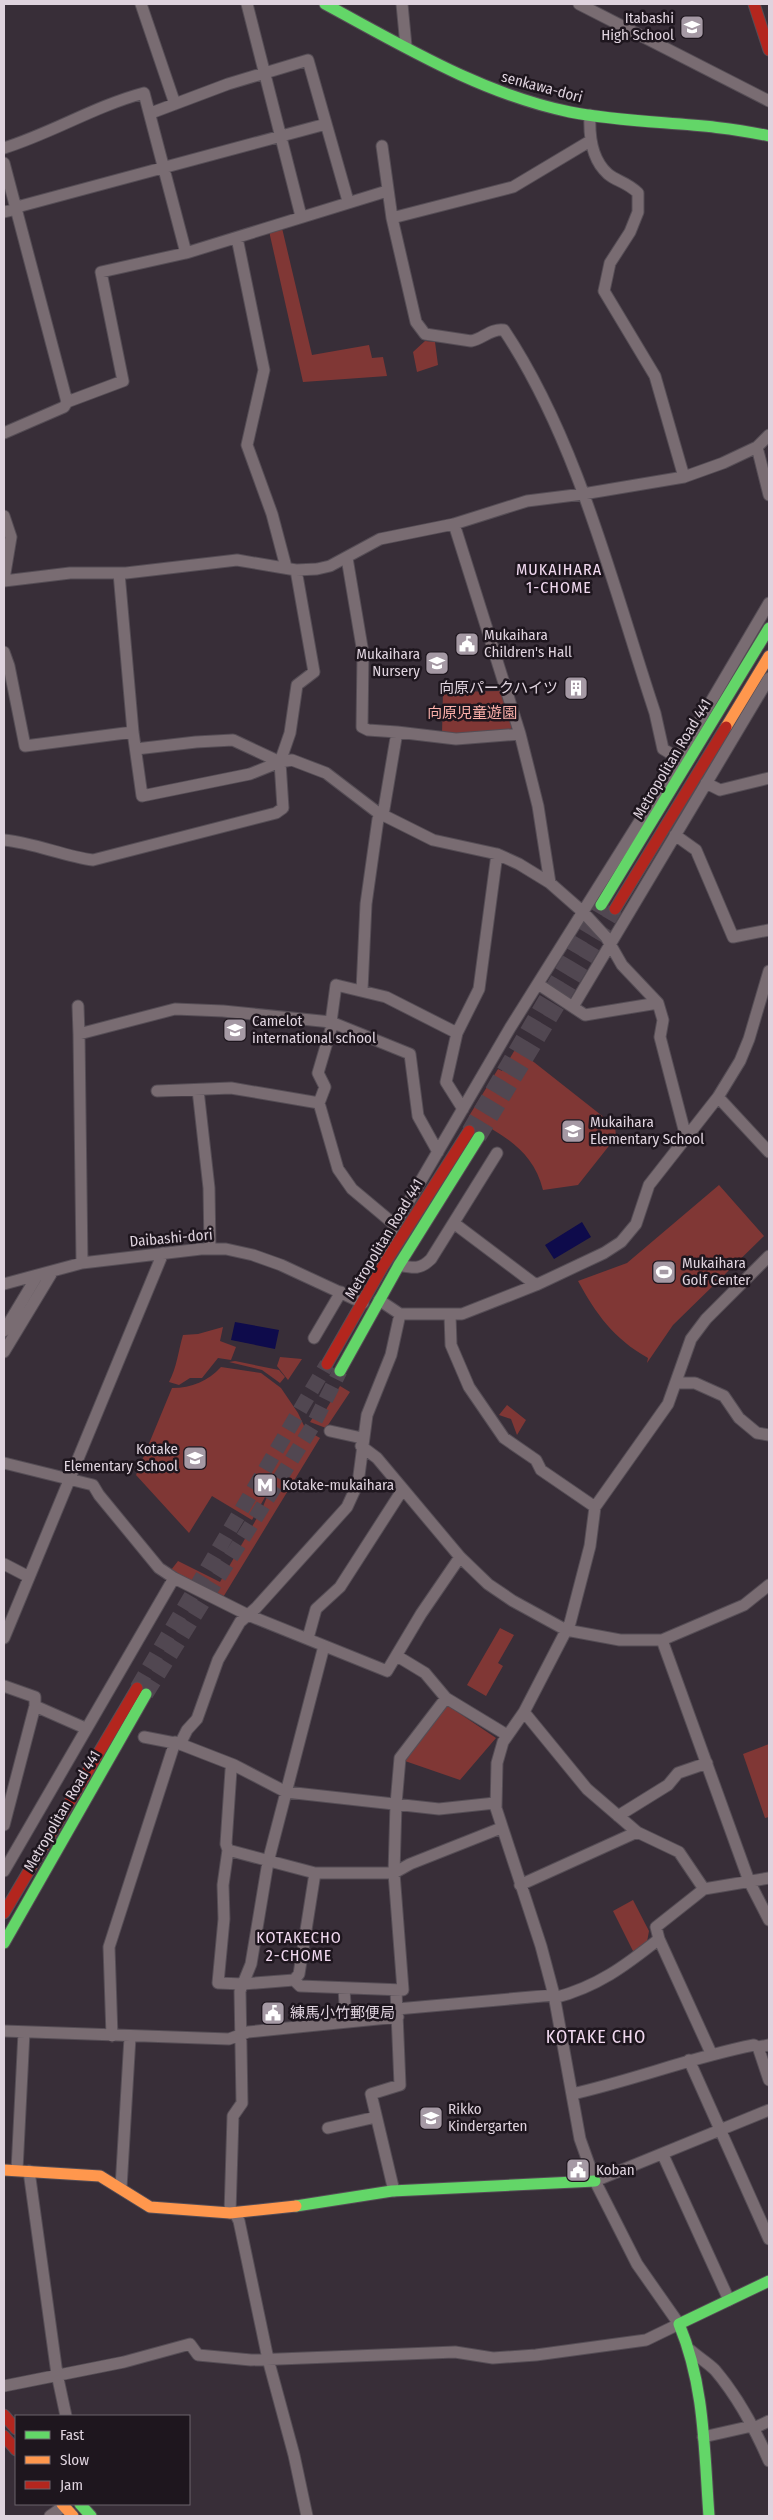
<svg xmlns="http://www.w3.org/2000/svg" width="773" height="2520" font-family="'Fira Sans Condensed','Noto Sans JP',sans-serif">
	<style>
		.green { fill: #803735 }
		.water { fill: #0e0b4b }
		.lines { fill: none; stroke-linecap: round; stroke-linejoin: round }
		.secondary-tunnel { stroke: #514751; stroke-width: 15; stroke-dasharray: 15 8; stroke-linecap: butt }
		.street-casing { stroke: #554d55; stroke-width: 13 }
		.fast-casing { stroke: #554d55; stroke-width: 13 }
		.slow-casing { stroke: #554d55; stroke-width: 13 }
		.jam-casing { stroke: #554d55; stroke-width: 13 }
		.street { stroke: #796c72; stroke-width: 11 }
		.fast { stroke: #63d668; stroke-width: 11 }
		.slow { stroke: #ff974d; stroke-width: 11 }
		.jam { stroke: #b3261e; stroke-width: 11 }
		.labels { text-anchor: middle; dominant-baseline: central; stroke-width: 5; stroke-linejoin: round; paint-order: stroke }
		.poi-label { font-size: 15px; fill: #dfd3de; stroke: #1e161e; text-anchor: start }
		.street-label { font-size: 15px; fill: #dfd3de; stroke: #1e161e }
		.park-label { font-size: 15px; fill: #faafa9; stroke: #1e161e }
		.neighbourhood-label { font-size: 16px; letter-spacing: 1px; fill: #f1d9f0; stroke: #1e161e }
		.quarter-label { font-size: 18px; letter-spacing: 1px; fill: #f1d9f0; stroke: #1e161e }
	</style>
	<rect width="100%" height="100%" fill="#382e38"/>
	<path class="green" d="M282,228L312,355L369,345L372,358L383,357L387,376L303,382L269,231Z
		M425,341L435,342L438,365L417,372L413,352Z
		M501,691L512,727L509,731L456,735L442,734L443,692Z
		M516,1048L615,1126L616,1137L578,1185L543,1190C533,1150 503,1135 469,1116L498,1069L502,1071Z
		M719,1185L764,1236L673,1325L647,1363L648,1358C614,1339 596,1314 578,1281L627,1263Z
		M223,1327L220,1341L236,1347L231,1360L218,1358L202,1378H190L179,1385L169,1382C177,1367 178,1352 183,1335L198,1334Z
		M280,1357L302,1359L288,1380L277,1366Z
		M235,1361L279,1370L285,1377L280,1383L262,1370L229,1362Z
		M221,1367L261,1373L281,1388L298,1413L306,1430L320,1438L222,1599L171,1570L178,1561L220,1582L261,1511L273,1483L252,1520L212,1496L189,1533L136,1475L172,1388C192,1388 208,1381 221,1367Z
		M340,1386L350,1392L326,1428L310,1422L317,1411L324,1413Z
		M507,1405L526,1420L517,1435L511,1419L499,1415Z
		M500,1628L514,1635L498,1663L503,1666L486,1696L467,1685Z
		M447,1705L496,1738L460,1780L405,1761Z
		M769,1744V1817L765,1818L743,1754Z
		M633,1900L649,1931L647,1942L634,1953L613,1911Z"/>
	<path class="water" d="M582,1222L591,1237L554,1259L545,1245Z
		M235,1322L279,1330L275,1349L231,1340Z"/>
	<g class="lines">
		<path class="secondary-tunnel" d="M469,1131L601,905
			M479,1137L615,909
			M137,1688L327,1364
			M146,1694L312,1427L340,1371"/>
		<g class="street-casing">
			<path id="street" d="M141,4L175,104
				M247,4L301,216
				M402,4L406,46
				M579,4L769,101
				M151,113L228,84L308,60L348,201
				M590,115C589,135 592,160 608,174C616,181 627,182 638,193V212L630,232L610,263L604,291L655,376L684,477
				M382,146L392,218L416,322L425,334L471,341C483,339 491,328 504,330C578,441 613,587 655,713L663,749L678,758
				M4,148C52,133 95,106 144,93L186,253
				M4,163L67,402
				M17,207L326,124
				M4,212L17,209
				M392,218L513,187L590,141
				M237,238L264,370L247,445L272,514L286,567
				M4,433L64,407L67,402L123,381L101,272L186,253L387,191
				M757,447L769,495
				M4,516L11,537L4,579
				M454,524L520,734L538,806L550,883L583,912L606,937L622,965L658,1003L663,1020L660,1037L686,1137
				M347,558L363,653L362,727L368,730L397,732L384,809L378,819L366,904L362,990
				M119,573L133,732L142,796L250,774L280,762L292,760L326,773L377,812L433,840L497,854L519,864L550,883
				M4,581L70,573H126L237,560L296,570L317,569L330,566L380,539L454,524L527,501L583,494L684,477L723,463L757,447L769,435
				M4,652L9,666L25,746L133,732
				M397,732L456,739L520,734
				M136,749L196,742L233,740L280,762
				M706,783L720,790L769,778
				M675,835L696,850L733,937L769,930
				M4,840C35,843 63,856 93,860L276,813L283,808L280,762L290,733L297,685L314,672L296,570
				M538,984L585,1015L658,1003
				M574,1005L769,678
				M78,1006L79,1034
				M331,1022L336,985L386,997L457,1033L446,1082L463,1109
				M457,1033L479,989L497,854
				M198,1090L209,1188L210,1249
				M157,1091L231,1088L319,1103L338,1169L352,1189L395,1225
				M718,1097L769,1152
				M319,1103L325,1087L318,1073L333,1022
				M455,1224L536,1285
				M82,1263L79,1034L175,1009L223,1011L331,1022L410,1054L418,1116L438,1152
				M383,1264L384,1244L395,1225L510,1028L653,800L769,603
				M399,1265C413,1268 420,1270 431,1259L497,1153
				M4,1284L82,1263L201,1249H226L253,1255L281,1265L363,1303
				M379,1300L400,1314H462L536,1285L604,1253L621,1242L636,1224L649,1185L718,1097L740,1061L749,1039L769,971
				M450,1315L451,1345L469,1387L504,1438L536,1460L541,1470L595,1507
				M4,1331L37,1276
				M314,1338L341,1292
				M4,1352L53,1271
				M676,1383H695L724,1396L739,1418L757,1433L769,1435
				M330,1431L362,1438
				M361,1446L377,1458L460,1557L488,1584L513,1601L566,1630L620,1640H662L744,1605L769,1585
				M4,1463L93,1485L99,1495L159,1568L174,1578L248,1615L387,1671L421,1614L460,1557
				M4,1564L29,1577
				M4,1638L163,1253
				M308,1638L316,1609L340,1587L403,1489
				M662,1640L749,1881L769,1920
				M397,1656L425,1673L446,1698L507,1735
				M4,1686L35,1697V1706L4,1825
				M35,1706L85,1728
				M524,1712L587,1789L637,1832L679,1852L704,1889
				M144,1737L180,1744L234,1765L286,1792L439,1809L495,1803
				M180,1744L187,1730L197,1719L218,1660L240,1622L256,1608L347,1507L358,1483L367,1415L391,1355L400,1314
				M234,1765L231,1770L226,1844L228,1850L223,1885L224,1919L218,1983L243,1984L294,1980L299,1974L315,1873
				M618,1816L668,1785L678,1773L707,1763
				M228,1850L315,1873H394L410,1864L501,1828
				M4,1871L174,1578
				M520,1885L637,1832
				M659,1939L711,2053
				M294,1980L300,1986L403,1990L394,1873L396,1804L400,1758L446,1698
				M344,1988L346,2022
				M554,1998C597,1987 625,1966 659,1939L656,1927L704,1889L769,1878
				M397,2009L554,1995
				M4,2031L229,2039L248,2032L398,2017
				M112,2036L109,1947L175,1742
				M758,2047L769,2080
				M689,2060L769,2239
				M572,2094C634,2080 692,2057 754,2045L758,2047L769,2045
				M328,2128L376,2117
				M663,2155L729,2300
				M17,2170L24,2032
				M29,2171L57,2374L66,2416
				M595,2181L769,2110
				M121,2188L130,2037
				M394,2191L371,2094L400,2085L396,1990
				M230,2213L233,2116L242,2103L240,1991L251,1964L268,1862L324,1646
				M235,2213L239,2221L268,2359L294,2455L307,2516
				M690,2350C698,2357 708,2363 715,2370C738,2397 755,2429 769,2461
				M4,2386L124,2362L190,2344L198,2355L251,2360L455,2352L493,2358L536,2355L646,2340L679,2324L637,2264L595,2181L580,2139L554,1995L541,1946L496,1808L497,1763L503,1742L524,1712L570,1623L590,1546L595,1507L668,1404L691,1339L706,1319L769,1256
				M754,2428L769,2421
				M703,2437L752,2426
				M50,2516L64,2506"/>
		</g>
		<g class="fast-casing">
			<path id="fast" d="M325,4C403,46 482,94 570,112C636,125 703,121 769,136
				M601,905L769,628
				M340,1371L399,1265L479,1137
				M4,1943L146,1694
				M296,2206L392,2191L595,2181
				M80,2504L91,2516
				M709,2516C704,2450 705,2386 679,2324L769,2281"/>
		</g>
		<g class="slow-casing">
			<path id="slow" d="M726,727L769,656
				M4,2170L100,2176L150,2207L230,2213L296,2206
				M62,2504L73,2516"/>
		</g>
		<g class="jam-casing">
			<path id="jam" d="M754,4L769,50
				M615,909L726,727
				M327,1364L383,1266L469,1131
				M4,1913L137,1688
				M4,2415L16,2429
				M4,2436L16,2450"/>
		</g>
		<use href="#street" class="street"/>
		<use href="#fast" class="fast"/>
		<use href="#slow" class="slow"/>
		<use href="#jam" class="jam"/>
	</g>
	<defs>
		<g id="school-square" transform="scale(1.25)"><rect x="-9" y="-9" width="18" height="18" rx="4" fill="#a599a4" stroke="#1e161e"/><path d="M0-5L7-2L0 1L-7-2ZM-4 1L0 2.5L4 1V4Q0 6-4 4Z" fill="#fff"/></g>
		<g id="civic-square" transform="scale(1.25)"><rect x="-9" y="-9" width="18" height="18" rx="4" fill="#a599a4" stroke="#1e161e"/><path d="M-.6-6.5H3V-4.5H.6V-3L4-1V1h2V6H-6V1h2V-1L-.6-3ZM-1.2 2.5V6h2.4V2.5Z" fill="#fff"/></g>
		<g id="building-square" transform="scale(1.25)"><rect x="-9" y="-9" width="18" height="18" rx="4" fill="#a599a4" stroke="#1e161e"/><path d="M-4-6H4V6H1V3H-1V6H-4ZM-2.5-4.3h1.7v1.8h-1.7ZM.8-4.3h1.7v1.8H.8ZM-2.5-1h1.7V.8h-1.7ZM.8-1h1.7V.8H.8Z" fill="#fff"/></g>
		<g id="stadium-square" transform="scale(1.25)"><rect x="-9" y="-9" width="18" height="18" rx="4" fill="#a599a4" stroke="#1e161e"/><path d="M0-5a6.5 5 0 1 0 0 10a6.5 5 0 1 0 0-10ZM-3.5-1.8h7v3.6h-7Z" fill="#fff"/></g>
		<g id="metro-square" transform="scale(1.25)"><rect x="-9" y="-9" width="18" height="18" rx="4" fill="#a599a4" stroke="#1e161e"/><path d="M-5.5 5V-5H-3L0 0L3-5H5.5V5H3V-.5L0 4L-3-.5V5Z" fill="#fff"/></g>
	</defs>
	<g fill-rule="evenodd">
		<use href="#school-square" x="692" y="27"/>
		<use href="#civic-square" x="467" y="644"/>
		<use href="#school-square" x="437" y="663"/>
		<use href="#building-square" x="576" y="688"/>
		<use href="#school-square" x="235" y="1030"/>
		<use href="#school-square" x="573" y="1131"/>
		<use href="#stadium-square" x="664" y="1272"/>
		<use href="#school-square" x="195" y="1458"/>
		<use href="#metro-square" x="265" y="1485"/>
		<use href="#civic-square" x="273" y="2013"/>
		<use href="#school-square" x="431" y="2118"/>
		<use href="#civic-square" x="578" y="2170"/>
	</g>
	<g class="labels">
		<g class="poi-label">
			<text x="674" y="18" text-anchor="end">Itabashi<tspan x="674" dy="17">High School</tspan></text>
			<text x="484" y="635">Mukaihara<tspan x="484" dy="17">Children's Hall</tspan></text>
			<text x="420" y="654" text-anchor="end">Mukaihara<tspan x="420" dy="17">Nursery</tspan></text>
			<text x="558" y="688" text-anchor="end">向原パークハイツ</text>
			<text x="252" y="1021">Camelot<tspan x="252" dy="17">international school</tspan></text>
			<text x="590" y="1122">Mukaihara<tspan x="590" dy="17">Elementary School</tspan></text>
			<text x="682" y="1263">Mukaihara<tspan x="682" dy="17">Golf Center</tspan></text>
			<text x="178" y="1449" text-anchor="end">Kotake<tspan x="178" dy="17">Elementary School</tspan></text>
			<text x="282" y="1485">Kotake-mukaihara</text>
			<text x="290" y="2013">練馬小竹郵便局</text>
			<text x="448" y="2109">Rikko<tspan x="448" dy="17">Kindergarten</tspan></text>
			<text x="596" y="2170">Koban</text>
		</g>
		<g class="street-label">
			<text transform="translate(542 87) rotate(15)">senkawa-dori</text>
			<text transform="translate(672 759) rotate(-59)">Metropolitan Road 441</text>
			<text transform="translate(171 1238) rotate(-5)">Daibashi-dori</text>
			<text transform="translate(384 1239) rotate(-59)">Metropolitan Road 441</text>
			<text transform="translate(62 1811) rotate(-60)">Metropolitan Road 441</text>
		</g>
		<g class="park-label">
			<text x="472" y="713">向原児童遊園</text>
		</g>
		<g class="neighbourhood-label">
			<text x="559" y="569">MUKAIHARA<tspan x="559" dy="18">1-CHOME</tspan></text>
			<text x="299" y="1937">KOTAKECHO<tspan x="299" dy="18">2-CHOME</tspan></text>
		</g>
		<g class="quarter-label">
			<text x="596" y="2037">KOTAKE CHO</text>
		</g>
	</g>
	<rect width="773" height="2520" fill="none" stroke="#dfd3de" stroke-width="10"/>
	<rect x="15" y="2415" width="175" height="90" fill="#1e161e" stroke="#6b626b"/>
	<rect x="25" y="2431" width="25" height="8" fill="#63d668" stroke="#6b626b"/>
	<text x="60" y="2440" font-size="15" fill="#dfd3de">Fast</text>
	<rect x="25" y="2456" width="25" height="8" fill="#ff974d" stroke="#6b626b"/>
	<text x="60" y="2465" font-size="15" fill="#dfd3de">Slow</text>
	<rect x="25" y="2481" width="25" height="8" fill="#b3261e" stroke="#6b626b"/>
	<text x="60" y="2490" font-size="15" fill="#dfd3de">Jam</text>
</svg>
